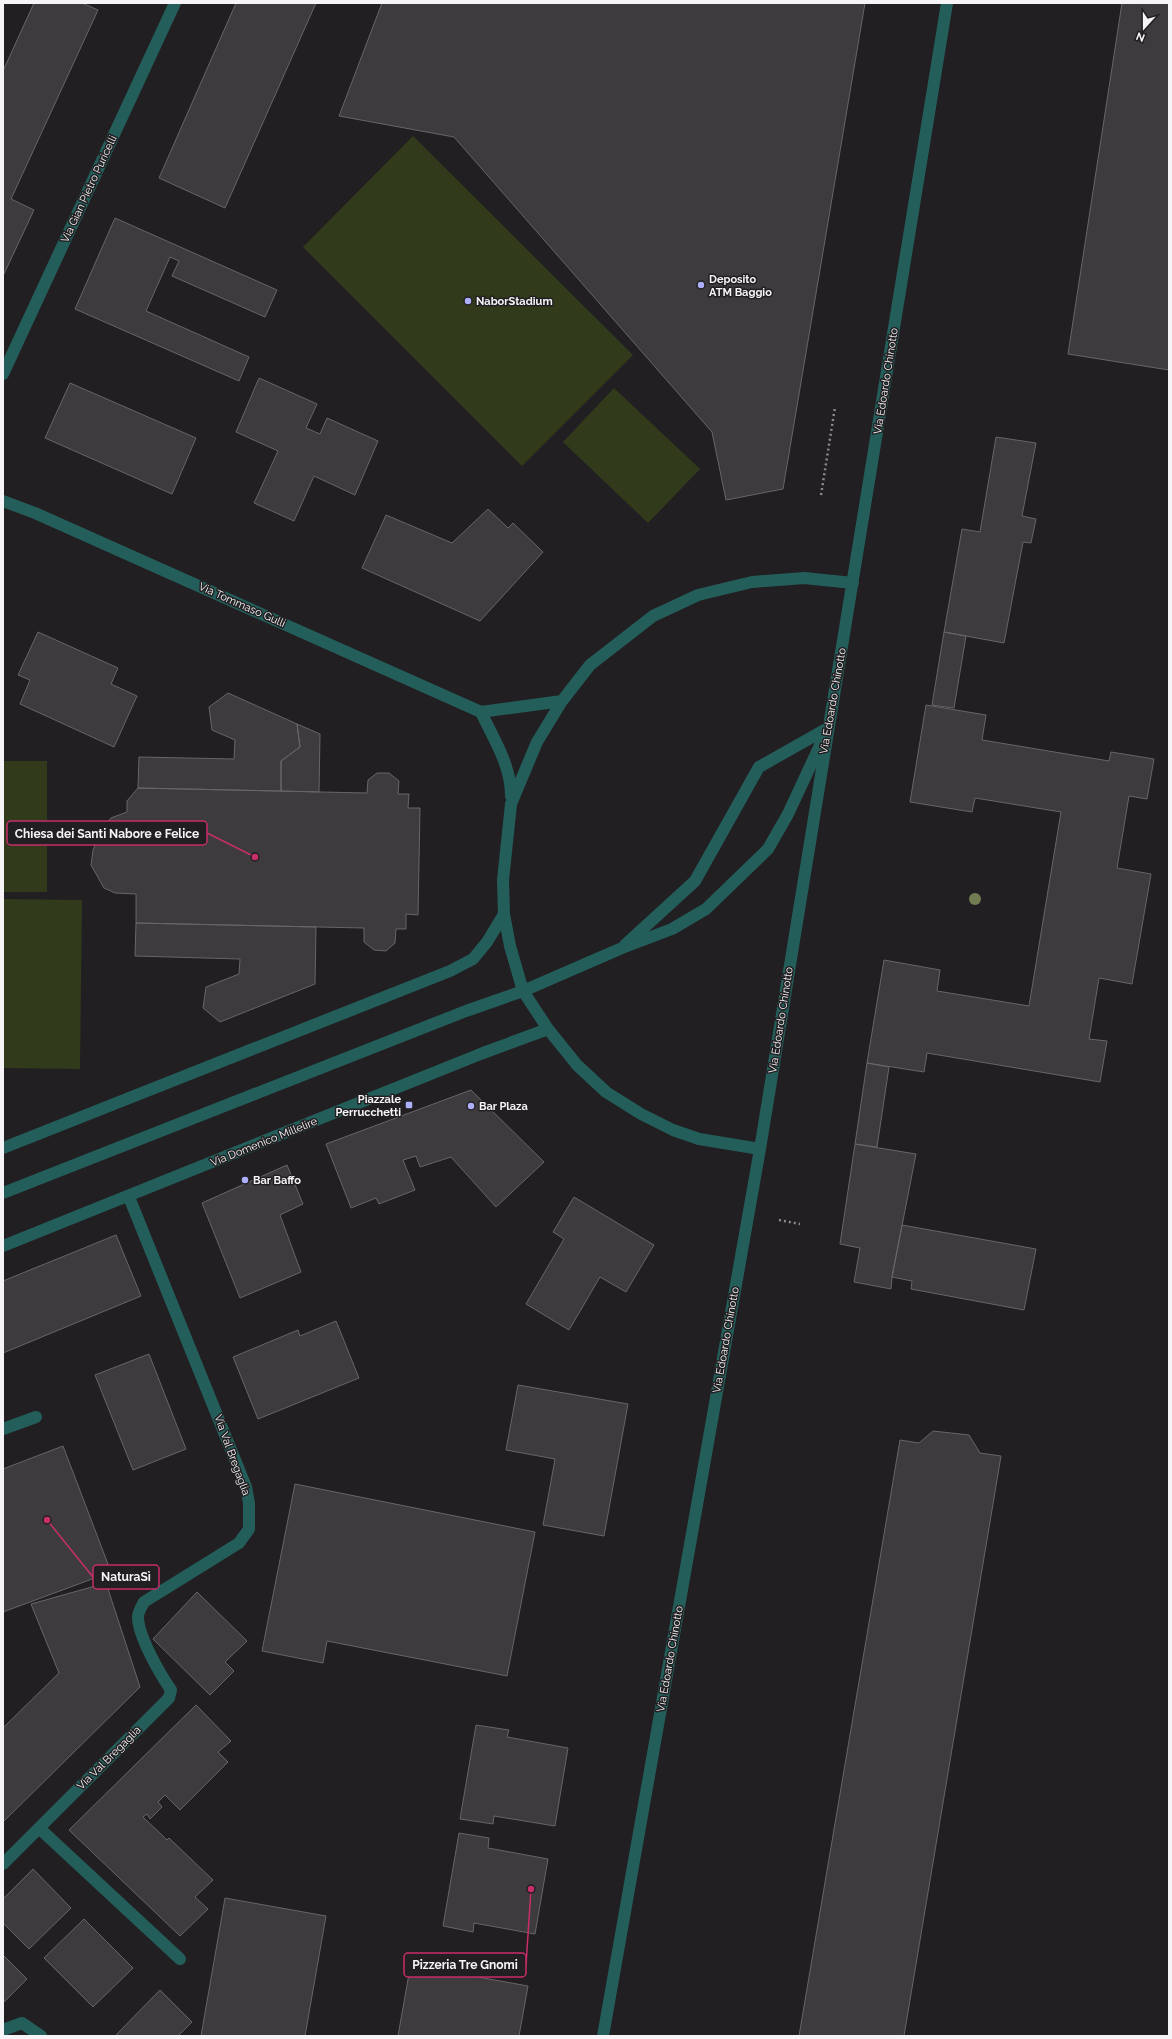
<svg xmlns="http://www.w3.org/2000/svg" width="1172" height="2039" font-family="Raleway,sans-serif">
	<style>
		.green { fill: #323a1c }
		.building { fill: #3e3b3e; stroke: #686568 }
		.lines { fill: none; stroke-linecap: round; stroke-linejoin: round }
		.path { stroke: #8d8b8d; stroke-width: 2.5; stroke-dasharray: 2 3; stroke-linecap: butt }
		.minor { stroke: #245e5b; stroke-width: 12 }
		.tree { fill: #727c53 }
		.poi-dot { fill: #adaffb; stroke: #211f21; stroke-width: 1.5 }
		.labels { text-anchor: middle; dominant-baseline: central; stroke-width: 3; stroke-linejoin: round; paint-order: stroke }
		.street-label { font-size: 11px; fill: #f6f4f6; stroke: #211f21 }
		.poi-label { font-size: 11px; font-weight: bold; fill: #f6f4f6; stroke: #211f21; text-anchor: start }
		.leader { fill: none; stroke: #c72e6a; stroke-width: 1.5 }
		.callout-dot { fill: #c72e6a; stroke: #211f21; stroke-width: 1.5 }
		.callout { fill: #211f21; stroke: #c72e6a; stroke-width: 1.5 }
		.callout-label { font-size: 12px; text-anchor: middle; font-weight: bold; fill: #f6f4f6 }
	</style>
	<rect width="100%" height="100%" fill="#211f21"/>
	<path class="green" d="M413,136L633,355L522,466L303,247Z
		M614,388L700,469L648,523L563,442Z
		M3,761H47V892H3Z
		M3,899L82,900L80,1069L3,1068Z"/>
	<path class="building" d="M34,3H82L98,10L11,199L34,210L3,276V71Z
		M236,3H316L225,208L159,178Z
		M382,3H865L783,489L726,500L712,432L454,137L339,116Z
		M1122,3H1169V370L1068,354Z
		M115,218L277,290L265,317L172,276L179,261L170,257L146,311L249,357L239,381L75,309Z
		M259,378L317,404L306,428L320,434L327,418L378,441L355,495L314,476L294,521L254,503L278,451L236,432Z
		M70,383L196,438L172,494L45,438Z
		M996,437L1036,443L1022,516L1036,519L1031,543L1023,542L1004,643L944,632L962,529L980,532Z
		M488,509L508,528L513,523L543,552L480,621L362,568L386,515L452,543Z
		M38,632L118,668L111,684L137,696L114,747L20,704L30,680L18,675Z
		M944,632L966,636L954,708L932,705Z
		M228,693L297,724L300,747L281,761V791L138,788L139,757L234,759L235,740L212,730L209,707Z
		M926,705L986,715L982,740L1109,761L1111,752L1154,759L1147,799L1129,796L1117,868L1151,874L1132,984L1099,978L1089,1039L1107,1041L1100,1082L927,1053L924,1072L867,1063L884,960L940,970L937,991L1029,1006L1061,812L975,798L972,812L910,802Z
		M297,724L320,734L319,792L281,791V761L300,747Z
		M377,773H389L399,781L398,794H409L408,808H420L418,915L406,914V929H396L395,943L386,951L374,950L364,942V928L136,923V894L115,893L104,888L91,865L93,850L104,826L111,818L127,812V801L138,788L367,793L368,780Z
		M136,923L316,927L315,984L220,1022L203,1008L206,987L239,974L240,959L135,956Z
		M867,1063L889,1067L877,1147L855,1144Z
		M471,1090L544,1162L496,1207L451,1157L420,1167L416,1156L403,1160L415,1190L379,1204L376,1198L351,1208L326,1144Z
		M855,1144L916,1154L892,1277L891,1289L854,1282L860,1248L840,1244Z
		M287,1165L303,1204L280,1215L301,1272L240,1298L202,1203Z
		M574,1197L654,1245L626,1292L600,1277L569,1330L526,1304L564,1239L553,1232Z
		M902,1225L1036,1249L1024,1310L911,1289L912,1281L892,1277Z
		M116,1235L141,1296L3,1353V1281Z
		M336,1321L359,1378L258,1419L233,1357L298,1330L300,1336Z
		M149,1354L186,1449L133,1470L95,1375Z
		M518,1385L628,1404L604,1536L543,1525L555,1459L506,1450Z
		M933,1431L969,1435L980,1453L1001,1456L904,2036H799L900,1440L919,1443Z
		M63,1446L111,1572L3,1612V1469Z
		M295,1484L535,1532L507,1676L327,1641L323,1663L262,1651Z
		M106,1583L140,1687L3,1822V1728L59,1673L31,1604Z
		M197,1592L247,1641L225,1662L234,1671L210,1695L153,1639Z
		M196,1705L231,1741L218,1752L228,1762L180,1810L165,1795L158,1802L162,1807L150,1819L147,1814L143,1817L167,1840L169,1838L213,1880L195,1897L208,1909L180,1936L69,1830Z
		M476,1725L509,1730L507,1737L568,1748L555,1826L494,1816L493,1824L460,1819Z
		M459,1833L489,1838L488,1848L548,1859L535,1934L474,1923L473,1932L443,1926Z
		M33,1869L71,1908L29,1949L3,1923V1899Z
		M225,1898L326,1916L305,2036H201Z
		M84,1919L133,1968L93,2007L44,1958Z
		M3,1955L27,1979L3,2003Z
		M412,1957L451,1964L450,1972L528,1986L519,2036H398Z
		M160,1990L192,2022L178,2036H115Z"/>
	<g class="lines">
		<path class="path" d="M821,495L835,407
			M779,1220L800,1224"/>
		<path class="minor" d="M3,374L175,3
			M3,501L35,513L481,712L562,701
			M481,712C494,740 511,765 511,796
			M625,945L695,881L759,767L828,728
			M3,1148L450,971L473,959L487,942L504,914
			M760,1149L699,1139L673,1130L641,1114L606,1092L577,1065L548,1029L523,991L510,946L504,914L503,880L511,804L537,742L562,701L590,665L653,616L698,595L752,582L804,578L853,583
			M3,1193L466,1011L523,991L622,948L672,929L706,909L768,849L788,814L822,741
			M3,1246L483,1053L548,1029
			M3,1429L36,1417
			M39,1828L180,1959
			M3,1864L169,1698L171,1690C160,1674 138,1636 138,1617C138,1612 142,1606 144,1602L239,1543L249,1529V1503L246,1487L129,1197
			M3,2030L22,2023L41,2036
			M603,2036L760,1149L947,3"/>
	</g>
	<circle class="tree" cx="975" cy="899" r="6"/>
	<g class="poi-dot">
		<circle cx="701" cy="285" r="4"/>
		<circle cx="468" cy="301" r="4"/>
		<rect x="405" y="1101" width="8" height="8" rx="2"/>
		<circle cx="471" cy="1106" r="4"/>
		<circle cx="245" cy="1180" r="4"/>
	</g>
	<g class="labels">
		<g class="street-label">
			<text transform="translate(89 189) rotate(-65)">Via Gian Pietro Puricelli</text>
			<text transform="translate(886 381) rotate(-81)">Via Edoardo Chinotto</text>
			<text transform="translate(242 605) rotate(24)">Via Tommaso Gulli</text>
			<text transform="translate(833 701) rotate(-80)">Via Edoardo Chinotto</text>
			<text transform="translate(781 1020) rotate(-81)">Via Edoardo Chinotto</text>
			<text transform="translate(264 1142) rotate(-22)">Via Domenico Millelire</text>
			<text transform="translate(726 1340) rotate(-80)">Via Edoardo Chinotto</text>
			<text transform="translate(232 1455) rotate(70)">Via Val Bregaglia</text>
			<text transform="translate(670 1659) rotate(-80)">Via Edoardo Chinotto</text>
			<text transform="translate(109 1758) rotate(-45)">Via Val Bregaglia</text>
		</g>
		<g class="poi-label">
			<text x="709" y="279">Deposito<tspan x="709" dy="13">ATM Baggio</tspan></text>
			<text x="476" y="301">NaborStadium</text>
			<text x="401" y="1099" text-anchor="end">Piazzale<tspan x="401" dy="13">Perrucchetti</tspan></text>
			<text x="479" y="1106">Bar Plaza</text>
			<text x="253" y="1180">Bar Baffo</text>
		</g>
	</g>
	<path class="leader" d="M255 857L207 833M47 1520L93 1577M531 1889L526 1965"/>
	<g class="callout-dot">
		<circle cx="255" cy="857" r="4"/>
		<circle cx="47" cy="1520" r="4"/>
		<circle cx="531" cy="1889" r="4"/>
	</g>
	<g class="callout">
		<rect x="7" y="821" width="200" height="24" rx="4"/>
		<rect x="93" y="1565" width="66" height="24" rx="4"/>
		<rect x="404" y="1953" width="122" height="24" rx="4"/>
	</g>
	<g class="callout-label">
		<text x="107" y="838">Chiesa dei Santi Nabore e Felice</text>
		<text x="126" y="1581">NaturaSì</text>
		<text x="465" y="1969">Pizzeria Tre Gnomi</text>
	</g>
	<rect width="1172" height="2039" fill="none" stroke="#f6f4f6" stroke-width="8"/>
	<g transform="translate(1144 28) rotate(201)" stroke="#211f21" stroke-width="3" paint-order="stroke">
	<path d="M0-3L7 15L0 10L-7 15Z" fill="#f6f4f6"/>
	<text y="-6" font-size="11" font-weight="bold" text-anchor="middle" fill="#f6f4f6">N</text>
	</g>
</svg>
